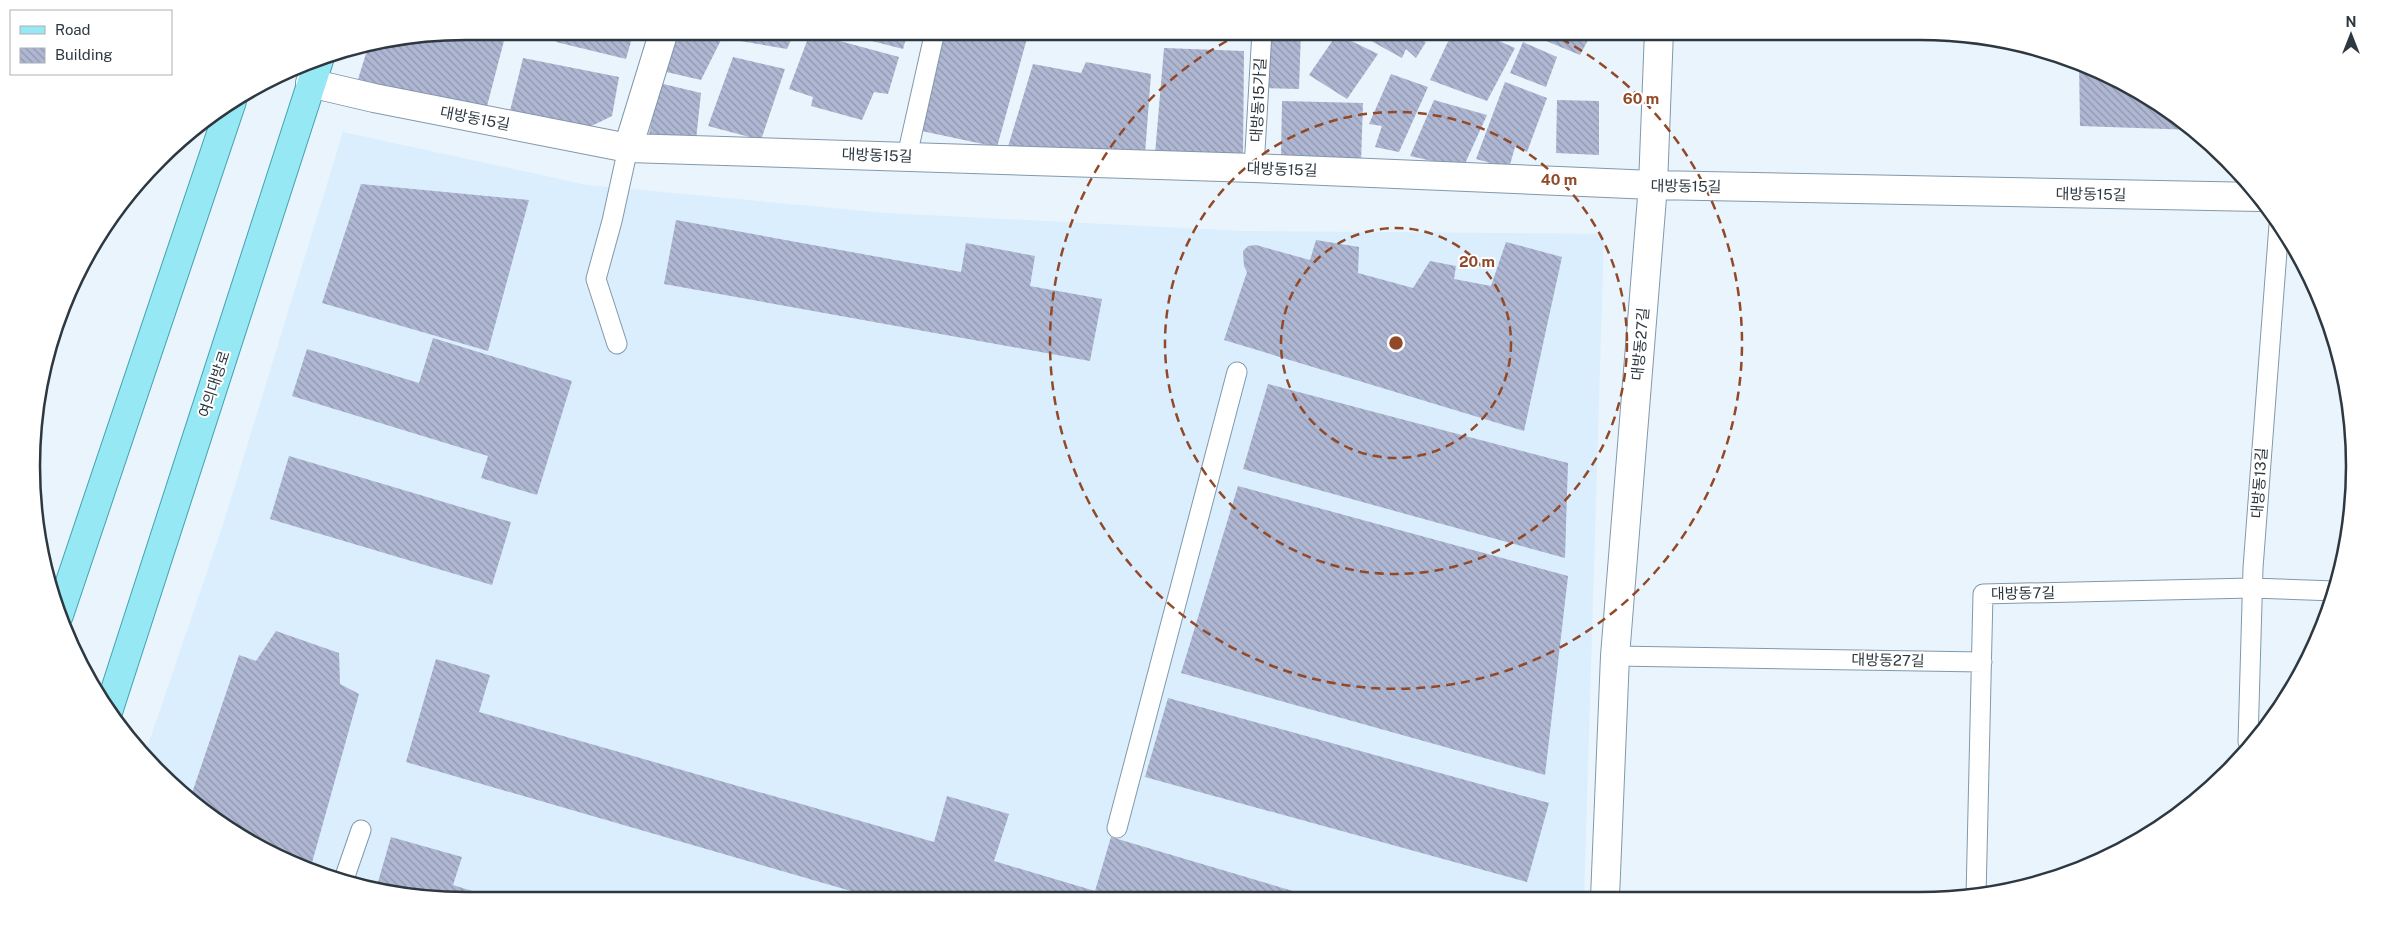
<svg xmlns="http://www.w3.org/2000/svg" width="2386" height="932" font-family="'Public Sans','Noto Sans KR',sans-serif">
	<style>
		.built { fill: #daeefd }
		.building { fill: url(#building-back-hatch) }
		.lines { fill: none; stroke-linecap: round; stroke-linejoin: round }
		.service-casing { stroke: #8099ac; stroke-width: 21 }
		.minor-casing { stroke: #8099ac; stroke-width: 30 }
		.primary-casing { stroke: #44a1b0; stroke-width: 30 }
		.service { stroke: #fff; stroke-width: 19 }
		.minor { stroke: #fff; stroke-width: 28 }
		.primary { stroke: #96e9f4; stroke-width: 28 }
		.ring { fill: none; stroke: #914928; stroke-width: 2.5; stroke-dasharray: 9 6 }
		.labels { text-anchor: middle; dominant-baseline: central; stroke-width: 4; stroke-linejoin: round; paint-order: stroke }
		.street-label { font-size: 15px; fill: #2d3840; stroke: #fff }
		.rim { fill: none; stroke: #2d3840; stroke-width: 2.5 }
		.centre { fill: #914928; stroke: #fff; stroke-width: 2.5 }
		.ring-label { font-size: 15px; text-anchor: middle; font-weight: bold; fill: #914928; stroke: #fff; stroke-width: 4; stroke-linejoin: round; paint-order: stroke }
	</style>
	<defs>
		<pattern id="building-back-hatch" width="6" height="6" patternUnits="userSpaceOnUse" patternTransform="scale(1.25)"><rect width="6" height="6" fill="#afb7d3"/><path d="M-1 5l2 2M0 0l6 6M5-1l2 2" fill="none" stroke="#8f96ad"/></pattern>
	</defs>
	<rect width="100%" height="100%" fill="#e9f4fc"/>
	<path class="built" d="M343,132L587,185L886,213L1242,231L1604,234L1584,898L466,901L353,886L274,856L202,811L146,751L222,528Z"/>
	<path class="building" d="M466,31L506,33L486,110L356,86L368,47Z
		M560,31H634L626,59L556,42Z
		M676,31H795L787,49L722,38L701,80L662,71Z
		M833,31H908L903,49Z
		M941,31H1029L997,147L917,130Z
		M1202,31H1235L1233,39Z
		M1267,31H1301L1299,89L1264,88Z
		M1353,31H1415L1411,37L1426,42L1416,58L1406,49L1402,58Z
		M1453,31H1476L1515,48L1487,101L1430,80Z
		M1497,31H1517L1513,39Z
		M1528,31H1593L1580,55L1527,33Z
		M810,33L899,57L888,94L874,92L862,120L811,106L813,97L789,89Z
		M1337,34L1378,54L1347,99L1309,75Z
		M1523,42L1557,57L1546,87L1510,73Z
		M1164,48L1244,51L1243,155L1155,154Z
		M733,57L785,69L761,140L708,126Z
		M523,58L619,77L612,116L579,132L509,115Z
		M1086,62L1151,74L1145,154L1007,150L1033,64L1081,73Z
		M2079,64L2113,76L2185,121L2194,130L2080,126Z
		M1391,74L1428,87L1399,152L1375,147L1382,126L1369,124Z
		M1505,82L1547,98L1527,152L1515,147L1509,168L1476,159Z
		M659,83L701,93L696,140L649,134Z
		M1434,100L1487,115L1463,168L1410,156Z
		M1557,100L1599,101V155L1556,153Z
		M1282,101L1363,103L1361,162L1281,158Z
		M361,184L529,200L488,351L322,303Z
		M676,220L961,272L966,243L1035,256L1030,286L1102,299L1090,361L664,284Z
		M1316,240L1359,247L1358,273L1413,288L1430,261L1456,266L1454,279L1491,286L1506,242L1562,257L1524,431L1224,340L1247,272L1244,266L1243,251L1248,246L1256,245L1310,260Z
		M433,338L572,381L537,495L481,478L488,456L292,396L307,349L419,383Z
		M1268,384L1568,463L1565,558L1243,469Z
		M289,456L511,522L492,585L270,519Z
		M1238,486L1568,576L1545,775L1181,673Z
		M276,631L339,653L340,684L359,694L310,870L274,856L202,811L190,799L239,655L256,661Z
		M436,659L490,675L479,712L934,842L947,796L1009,814L994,861L1095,891L1111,837L1320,899L882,900L406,762Z
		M1168,698L1549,803L1527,882L1145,777Z
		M391,837L462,857L453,885L504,901H466L376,889Z
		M586,891L618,900H583Z"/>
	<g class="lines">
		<g class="service-casing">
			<path id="service" d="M907,156L935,31
				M1254,168L1262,31
				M617,344L596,279L612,221L628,148
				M1615,656L1982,662
				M2248,742L2253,568L2279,225
				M1117,828L1237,372
				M343,882L361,830
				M1976,897L1983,594L2252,588L2335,591"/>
		</g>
		<g class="minor-casing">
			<path id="minor" d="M310,83L374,98L628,148L1254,168L1653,185L2260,197
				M628,148L664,31
				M1605,898L1615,656L1653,185L1659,31"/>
		</g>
		<g class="primary-casing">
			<path id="primary" d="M59,615L232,101
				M108,712L320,57"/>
		</g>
		<use href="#service" class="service"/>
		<use href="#minor" class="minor"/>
		<use href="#primary" class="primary"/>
	</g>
	<g class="ring">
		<circle cx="1396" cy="343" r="115"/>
		<circle cx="1396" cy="343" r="231"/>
		<path d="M1548 32A346 346 0 1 1 1244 32"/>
	</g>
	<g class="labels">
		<g class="street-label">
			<text transform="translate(1258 100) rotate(-87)">대방동15가길</text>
			<text transform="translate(475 118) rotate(11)">대방동15길</text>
			<text transform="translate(877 155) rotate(2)">대방동15길</text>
			<text transform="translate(1282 169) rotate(2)">대방동15길</text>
			<text transform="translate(1686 186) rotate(1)">대방동15길</text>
			<text transform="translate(2091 194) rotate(1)">대방동15길</text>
			<text transform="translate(1640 344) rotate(-85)">대방동27길</text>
			<text transform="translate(214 384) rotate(-72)">여의대방로</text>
			<text transform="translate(2259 483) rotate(-86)">대방동13길</text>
			<text transform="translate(2023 593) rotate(-1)">대방동7길</text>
			<text transform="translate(1888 660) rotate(1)">대방동27길</text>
		</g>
	</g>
	<path d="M0 0H2386V932H0ZM466 40H1920A426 426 0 0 1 2346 466V466A426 426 0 0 1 1920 892H466A426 426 0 0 1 40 466V466A426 426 0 0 1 466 40Z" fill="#fff" fill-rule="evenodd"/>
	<path class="rim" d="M466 40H1920A426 426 0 0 1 2346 466V466A426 426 0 0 1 1920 892H466A426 426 0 0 1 40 466V466A426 426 0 0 1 466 40Z"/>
	<circle cx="1396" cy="343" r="8" class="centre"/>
	<g class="ring-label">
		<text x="1641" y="104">60 m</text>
		<text x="1559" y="185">40 m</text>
		<text x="1477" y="267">20 m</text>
	</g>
	<rect x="10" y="10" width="162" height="65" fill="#ffffff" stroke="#abafb3"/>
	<rect x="20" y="26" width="25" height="8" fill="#96e9f4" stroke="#abafb3"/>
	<text x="55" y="35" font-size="15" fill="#2d3840">Road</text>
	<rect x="20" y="48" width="25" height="15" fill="url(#building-back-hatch)" stroke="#abafb3"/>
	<text x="55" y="60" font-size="15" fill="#2d3840">Building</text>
	<g transform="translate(2351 35)" stroke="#ffffff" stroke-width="4" paint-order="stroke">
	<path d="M0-4L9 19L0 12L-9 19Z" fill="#2d3840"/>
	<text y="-8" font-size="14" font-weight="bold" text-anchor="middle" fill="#2d3840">N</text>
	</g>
</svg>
